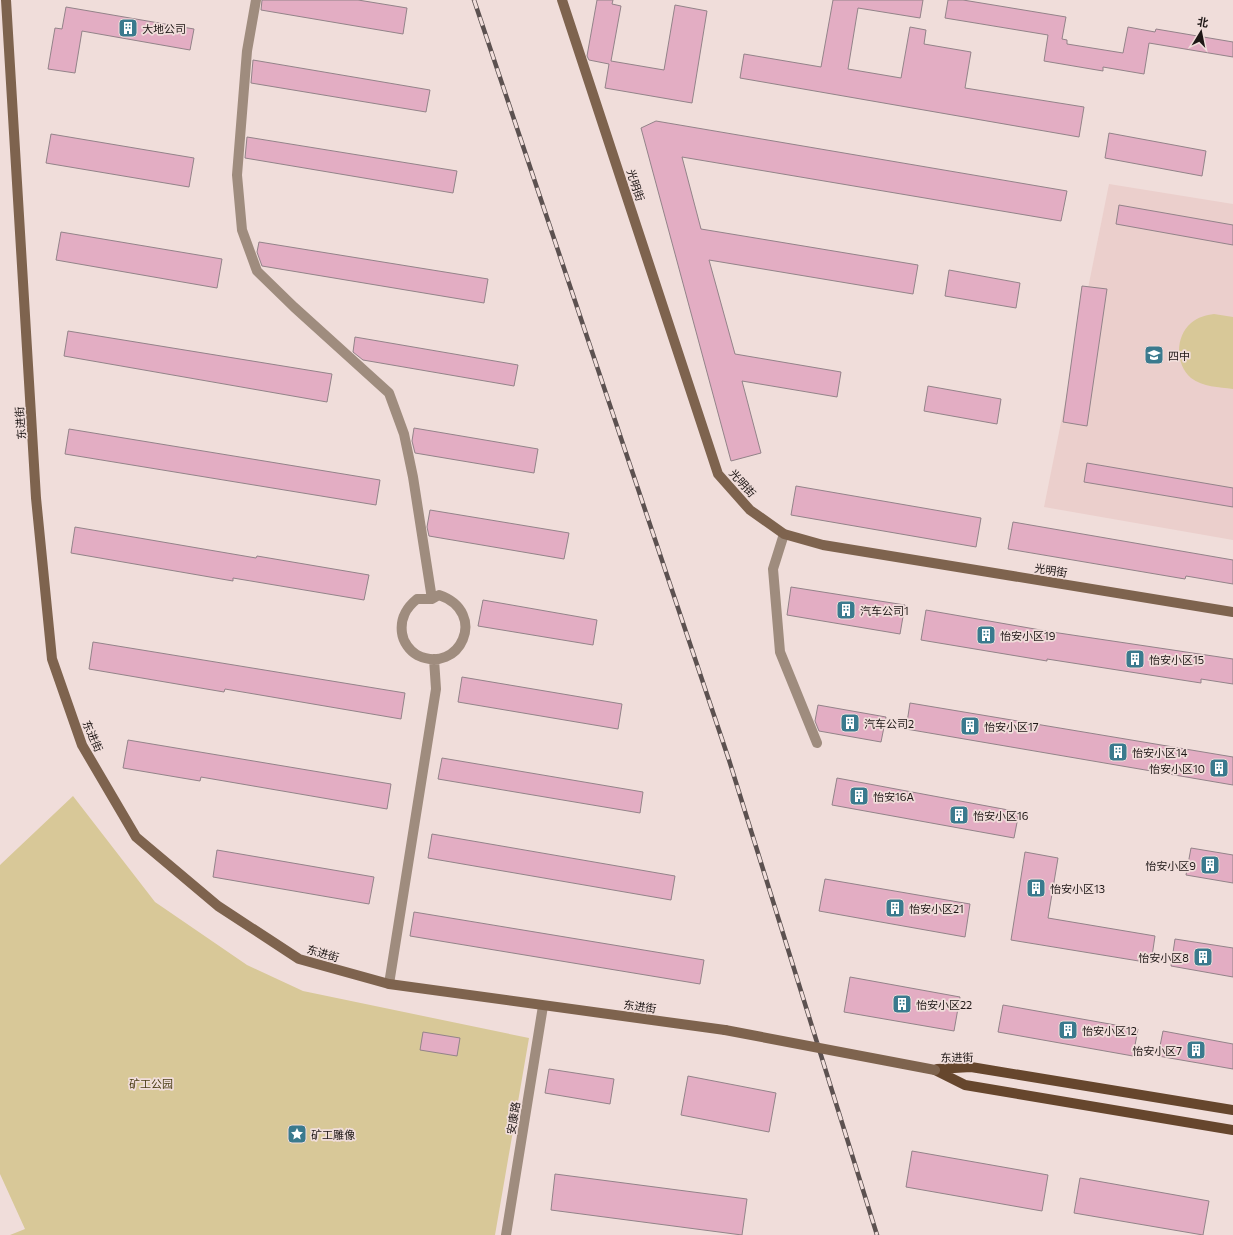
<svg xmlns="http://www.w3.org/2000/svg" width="1233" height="1235" font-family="Commissioner,'Noto Sans SC',sans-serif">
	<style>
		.built { fill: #ebcfcc }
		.green { fill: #d8c898 }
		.building { fill: #e3adc3; stroke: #938389 }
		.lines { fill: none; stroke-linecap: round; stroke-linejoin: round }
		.street { stroke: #9f8c7e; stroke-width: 10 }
		.secondary { stroke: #7e634e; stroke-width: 10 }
		.primary { stroke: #66462d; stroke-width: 10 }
		.rail-casing { stroke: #5c5150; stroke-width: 4.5 }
		.rail { stroke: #f0ddda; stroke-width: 3; stroke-dasharray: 9; stroke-linecap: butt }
		.secondary-bridge { stroke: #7e634e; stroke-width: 10 }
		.labels { text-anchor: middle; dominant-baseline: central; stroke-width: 3.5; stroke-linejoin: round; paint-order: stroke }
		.poi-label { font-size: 11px; fill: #1e1716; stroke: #f0ddda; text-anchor: start }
		.street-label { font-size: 11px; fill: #1e1716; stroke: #f0ddda }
		.park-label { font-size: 11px; fill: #4b3e16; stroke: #f0ddda }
	</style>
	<rect width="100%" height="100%" fill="#f0ddda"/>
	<path class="built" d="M1109,184L1233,204V540L1044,507Z"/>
	<path class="green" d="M1214,314L1233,317V389C1219,387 1203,387 1191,378C1175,364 1175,337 1191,323C1198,317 1206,315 1214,314Z
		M73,796L155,902L247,965L303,991L529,1038L495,1235H10L25,1229L0,1174V865Z"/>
	<path class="building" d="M262,0H358L407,8L403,34L261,10Z
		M597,0H613L612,4L621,6L611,61L664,70L675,5L707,11L692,103L605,88L609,64L589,60L587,56Z
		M833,0H923L920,18L858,8L848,69L901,78L910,27L926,30L924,44L971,52L965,88L1084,107L1079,137L740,78L744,54L821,67Z
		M948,0H963L1066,17L1062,39L1067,40V44L1123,53L1128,27L1155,32L1156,29L1233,42V57L1149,43L1144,74L1103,67V71L1044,61L1048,35L945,18Z
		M66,7L194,29L190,50L82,31L75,73L48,69L55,28L62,29Z
		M253,60L430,90L426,112L251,83Z
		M656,121L1067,191L1061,221L682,157L701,229L918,265L913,294L709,260L735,354L841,372L837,397L742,381L761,453L731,461L641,128Z
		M1109,133L1206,151L1202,176L1105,158Z
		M51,134L194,158L189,187L46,163Z
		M247,137L457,171L453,193L245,158Z
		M1119,205L1233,225V245L1116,224Z
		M61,232L222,259L217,288L56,260Z
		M259,242L488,279L484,303L262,266L257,252Z
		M949,270L1020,283L1016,308L945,296Z
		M1082,286L1107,289L1087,426L1063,422Z
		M68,331L332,374L327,402L64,356Z
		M355,337L518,365L514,386L363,360L353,352Z
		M928,386L1001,399L997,424L924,411Z
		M414,428L538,449L534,473L415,453L412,441Z
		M69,429L380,480L376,505L65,454Z
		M1087,463L1233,488V507L1084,482Z
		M796,486L981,518L976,547L791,515Z
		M430,510L569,533L564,559L429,536L427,527Z
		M1013,522L1233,560V584L1186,576L1185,579L1008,549Z
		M75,527L256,558L257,556L369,575L364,600L233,578V581L71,553Z
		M791,587L905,605L900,634L787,615Z
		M483,600L597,620L593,645L478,626Z
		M926,610L1052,632L1233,659V684L1201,679V683L1047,659V661L921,640Z
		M93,642L405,693L401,719L225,689L224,692L89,669Z
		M462,677L622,704L618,729L458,702Z
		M910,703L1233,757V785L906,729Z
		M818,705L886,717L881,742L819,731L815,721Z
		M128,740L391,784L387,809L201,777L200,781L123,768Z
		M442,758L643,792L640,813L438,779Z
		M837,778L1019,812L1014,838L832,805Z
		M432,834L675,876L671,900L428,858Z
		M1191,848L1233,855V883L1186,875Z
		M217,850L374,877L369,904L213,877Z
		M1025,852L1058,858L1048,918L1155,936L1151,963L1011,940Z
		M825,879L970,904L965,937L819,911Z
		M414,912L704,960L700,984L410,936Z
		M1175,939L1233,948V977L1171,966Z
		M850,977L960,997L954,1031L844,1012Z
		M1003,1005L1138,1029L1133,1056L998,1032Z
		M1163,1031L1233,1044V1069L1158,1056Z
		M423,1032L460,1038L457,1056L420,1050Z
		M549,1069L614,1079L610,1104L545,1093Z
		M688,1076L776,1093L769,1132L681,1115Z
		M912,1151L1048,1175L1042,1211L906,1187Z
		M555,1174L747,1199L742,1235L551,1210Z
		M1080,1178L1209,1201L1203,1235L1074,1213Z"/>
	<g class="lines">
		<path class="street" d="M256,0L247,51L237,175L242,230L257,271L294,307L389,393L404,434L413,477L432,599
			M784,534L773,569L780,652L817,743
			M439,595C489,612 460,676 417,655C410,651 403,642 402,633C400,618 406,608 417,599H432Z
			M389,984L436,689L434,659
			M506,1235L543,1006"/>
		<path class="secondary" d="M6,0L36,498L52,659L82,745L136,837L218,906L299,959L389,984L725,1030
			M562,0L718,474L750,510L784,534L823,545L1233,612"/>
		<path class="primary" d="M937,1069L971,1067L1233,1110
			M935,1070L965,1085L1233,1130"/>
		<g class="rail-casing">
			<path id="rail" d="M474,0L729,760L877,1235"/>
		</g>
		<use href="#rail" class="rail"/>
		<path class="secondary-bridge" d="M725,1030L935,1070"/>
	</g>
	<defs>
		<g id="building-square" transform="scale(1)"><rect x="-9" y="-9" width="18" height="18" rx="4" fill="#3a7a8e" stroke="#f0ddda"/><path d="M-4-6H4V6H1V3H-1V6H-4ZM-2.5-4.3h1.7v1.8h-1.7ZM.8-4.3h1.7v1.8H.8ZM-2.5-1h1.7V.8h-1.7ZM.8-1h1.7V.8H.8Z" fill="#fff"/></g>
		<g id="school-square" transform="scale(1)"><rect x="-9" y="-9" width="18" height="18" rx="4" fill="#3a7a8e" stroke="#f0ddda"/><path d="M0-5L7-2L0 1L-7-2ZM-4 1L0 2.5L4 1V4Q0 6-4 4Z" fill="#fff"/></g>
		<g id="sight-square" transform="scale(1)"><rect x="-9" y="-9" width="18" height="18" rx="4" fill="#3a7a8e" stroke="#f0ddda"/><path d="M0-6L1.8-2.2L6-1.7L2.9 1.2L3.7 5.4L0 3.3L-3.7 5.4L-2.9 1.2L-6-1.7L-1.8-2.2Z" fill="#fff"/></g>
	</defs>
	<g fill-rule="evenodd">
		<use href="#building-square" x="128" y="28"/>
		<use href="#school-square" x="1154" y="355"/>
		<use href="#building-square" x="846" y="610"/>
		<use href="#building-square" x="986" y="635"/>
		<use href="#building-square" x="1135" y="659"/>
		<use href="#building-square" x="850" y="723"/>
		<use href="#building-square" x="970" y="726"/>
		<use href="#building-square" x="1118" y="752"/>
		<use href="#building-square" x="1219" y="768"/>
		<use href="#building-square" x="859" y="796"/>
		<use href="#building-square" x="959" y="815"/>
		<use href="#building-square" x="1210" y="865"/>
		<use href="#building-square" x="1036" y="888"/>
		<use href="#building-square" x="895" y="908"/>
		<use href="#building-square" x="1203" y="957"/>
		<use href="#building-square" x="902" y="1004"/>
		<use href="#building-square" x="1068" y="1030"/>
		<use href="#building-square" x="1196" y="1050"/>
		<use href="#sight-square" x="297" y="1134"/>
	</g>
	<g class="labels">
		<g class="poi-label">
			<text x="142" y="28">大地公司</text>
			<text x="1168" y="355">四中</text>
			<text x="860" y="610">汽车公司1</text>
			<text x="1000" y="635">怡安小区19</text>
			<text x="1149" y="659">怡安小区15</text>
			<text x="864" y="723">汽车公司2</text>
			<text x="984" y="726">怡安小区17</text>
			<text x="1132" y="752">怡安小区14</text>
			<text x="1205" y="768" text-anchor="end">怡安小区10</text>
			<text x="873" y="796">怡安16A</text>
			<text x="973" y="815">怡安小区16</text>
			<text x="1196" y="865" text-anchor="end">怡安小区9</text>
			<text x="1050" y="888">怡安小区13</text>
			<text x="909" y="908">怡安小区21</text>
			<text x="1189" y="957" text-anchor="end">怡安小区8</text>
			<text x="916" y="1004">怡安小区22</text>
			<text x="1082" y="1030">怡安小区12</text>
			<text x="1182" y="1050" text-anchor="end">怡安小区7</text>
			<text x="311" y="1134">矿工雕像</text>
		</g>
		<g class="street-label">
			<text transform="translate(636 185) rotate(72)">光明街</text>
			<text transform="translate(20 423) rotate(-94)">东进街</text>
			<text transform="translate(743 483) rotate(48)">光明街</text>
			<text transform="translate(1051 570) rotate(9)">光明街</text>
			<text transform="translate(93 736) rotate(66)">东进街</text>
			<text transform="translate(323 953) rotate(16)">东进街</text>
			<text transform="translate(640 1006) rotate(8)">东进街</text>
			<text transform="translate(957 1057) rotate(-1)">东进街</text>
			<text transform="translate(513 1118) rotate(-81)">安康路</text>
		</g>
		<g class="park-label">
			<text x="151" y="1083">矿工公园</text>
		</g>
	</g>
	<g transform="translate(1201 32) rotate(10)" stroke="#f0ddda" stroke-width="3" paint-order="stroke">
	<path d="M0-3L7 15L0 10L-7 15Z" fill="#1e1716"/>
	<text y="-6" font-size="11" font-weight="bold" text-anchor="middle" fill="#1e1716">北</text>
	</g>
</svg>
